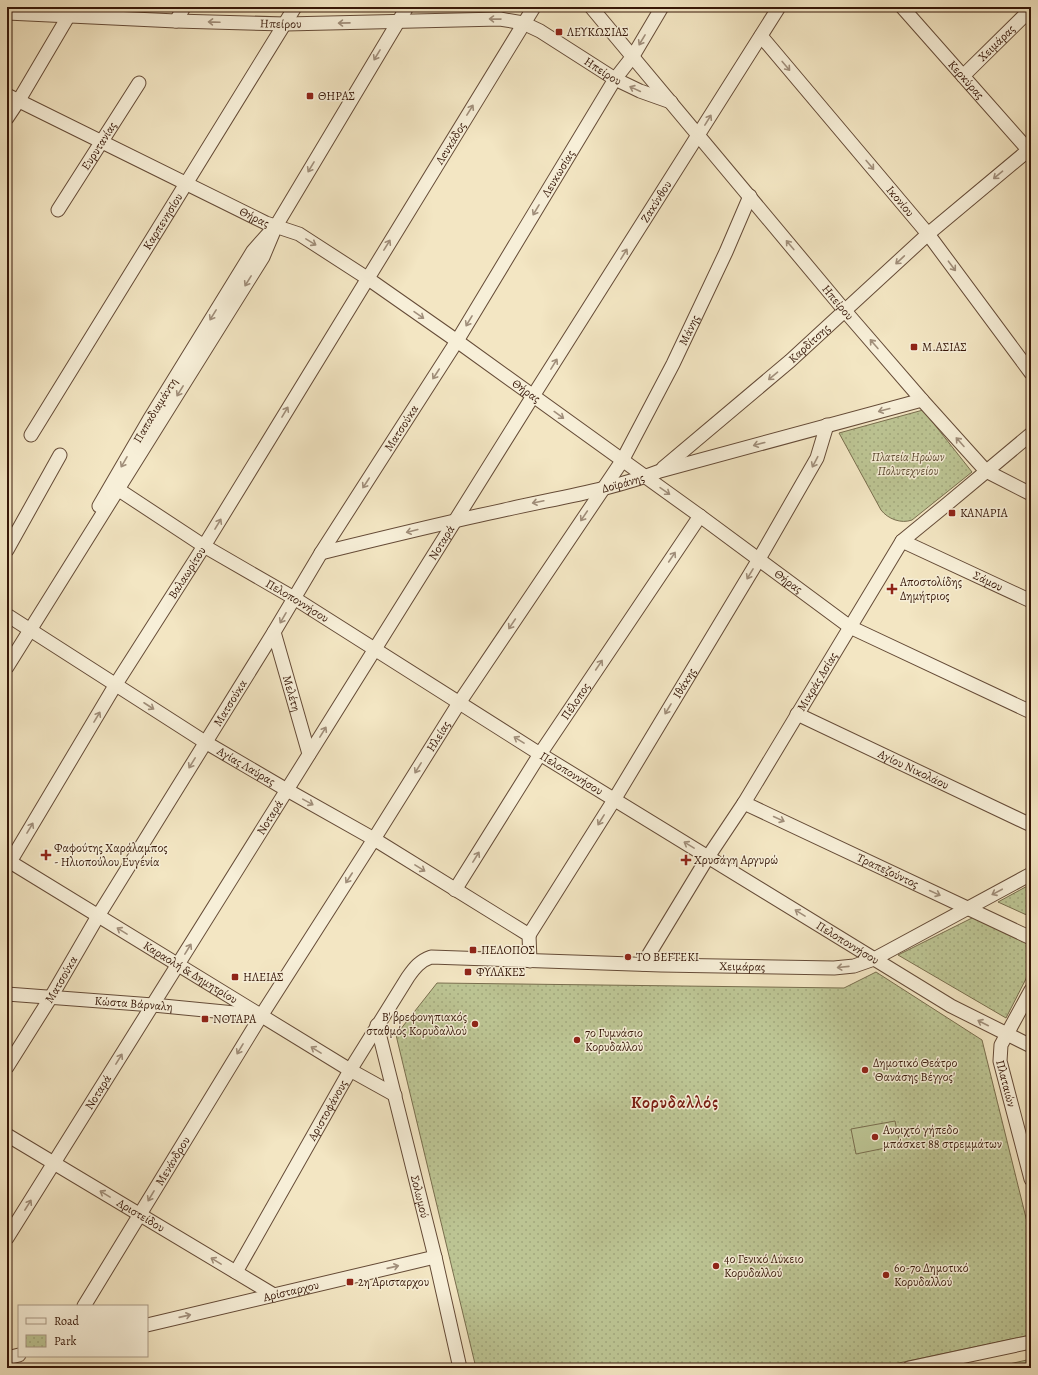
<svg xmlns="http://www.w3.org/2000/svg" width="1038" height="1375" font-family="Alegreya,serif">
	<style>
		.park { fill: url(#park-dots); stroke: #796e4e }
		.pitch { fill: #bcc493; stroke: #796e4e }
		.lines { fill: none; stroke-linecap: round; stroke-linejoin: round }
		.minor-casing { stroke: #654b37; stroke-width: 15 }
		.minor { stroke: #f7efd8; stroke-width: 13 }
		.oneway { stroke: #a08e7a }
		.poi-dot { fill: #8f2418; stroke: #f7efd8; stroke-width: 1.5 }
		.labels { text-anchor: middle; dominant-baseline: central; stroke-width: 3; stroke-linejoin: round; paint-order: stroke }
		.street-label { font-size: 12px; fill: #361708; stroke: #f7efd8 }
		.poi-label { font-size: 12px; fill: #361708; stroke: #f7efd8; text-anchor: start }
		.park-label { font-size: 12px; font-style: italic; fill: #5e4b32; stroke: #f7efd8 }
		.district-label { font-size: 16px; font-weight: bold; letter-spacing: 1px; fill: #7a1f14; stroke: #f7efd8 }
	</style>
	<defs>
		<pattern id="park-dots" width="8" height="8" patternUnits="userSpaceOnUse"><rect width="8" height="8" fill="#bcc493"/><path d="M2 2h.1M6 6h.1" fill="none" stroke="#a2a87d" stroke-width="1.8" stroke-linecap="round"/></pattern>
	</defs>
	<rect width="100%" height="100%" fill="#f3e6c3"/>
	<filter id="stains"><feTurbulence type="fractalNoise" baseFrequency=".005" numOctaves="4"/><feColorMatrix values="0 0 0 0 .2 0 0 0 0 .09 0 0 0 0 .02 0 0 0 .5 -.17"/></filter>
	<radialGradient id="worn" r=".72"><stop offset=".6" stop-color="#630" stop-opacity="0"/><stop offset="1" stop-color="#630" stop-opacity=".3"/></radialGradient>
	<path class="park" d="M923,410L972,472L912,520C901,524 888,519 881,510L839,433Z
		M1031,884V917L998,902Z
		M974,917L1031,945V969L1006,1018L898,955Z
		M876,972L982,1040L1031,1238V1335L875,1368H476L396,1035L437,983L844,988Z"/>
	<path class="pitch" d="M895,1121L900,1145L856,1154L851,1129Z
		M1031,1359V1368H992Z"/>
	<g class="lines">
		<g class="minor-casing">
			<g id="minor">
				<path id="s1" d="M591,7L845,311L922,400L986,471L1031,494"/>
				<path id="s2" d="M902,7L1031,153"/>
				<path id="s3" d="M7,13L176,21L286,24L500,19L523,23L540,31L615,79L640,91L671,102"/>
				<path d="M176,21L184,7"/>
				<path id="s4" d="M761,36L928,234L1031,373"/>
				<path id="s5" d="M963,76L1031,9"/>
				<path id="s6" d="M7,95L266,223L299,234L367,278L457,341L700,516L850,627L1031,712"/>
				<path d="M7,118L19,100L72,10"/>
				<path id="s7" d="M58,210L139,83"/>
				<path id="s8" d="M31,435L295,7"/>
				<path id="s9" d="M663,468L790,361L928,234L1031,148"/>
				<path id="s10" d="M119,490L204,546L294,598L540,754L951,1006L1031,1046"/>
				<path id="s11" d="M99,506L149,420L253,251L269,233"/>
				<path id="s12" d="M902,541L1031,601"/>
				<path d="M7,550L60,455"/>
				<path id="s13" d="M321,553C382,538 443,523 504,510C557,498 611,490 660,471L922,400"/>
				<path id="s14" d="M7,615L205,742L287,790L374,839L529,935L530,961"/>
				<path id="s15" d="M274,632L309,754"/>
				<path d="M7,667L263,257L276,226L407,7"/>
				<path id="s16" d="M797,714L1031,825"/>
				<path id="s17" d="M744,803L1031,938"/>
				<path id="s18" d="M7,860L350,1070L395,1095"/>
				<path id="s19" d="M7,867L116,684L204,546L534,7"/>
				<path id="s20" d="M455,890L540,754L700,516"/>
				<path id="s21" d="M529,935L614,800L759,559L817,458L827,425"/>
				<path id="s22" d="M643,964L708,857L744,803L902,541L946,505L1031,434"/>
				<path id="s23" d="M1031,990L1001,1045L1000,1061L1031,1179"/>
				<path id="s24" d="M7,994L153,1005L256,1015"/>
				<path id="s25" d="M377,1025L435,1257L460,1368"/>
				<path id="s26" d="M7,1067L51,997L98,916L274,632L321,553L457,341L615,79L633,56L662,7"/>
				<path id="s27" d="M7,1135L274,1295"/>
				<path id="s28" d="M7,1238L533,396L779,7"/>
				<path id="s29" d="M236,1272L352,1067L408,977C415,967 420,961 431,957L661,965L834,968L854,966L874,959L1031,874"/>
				<path id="s30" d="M84,1306L261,1016L374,839L459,703L622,461L673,364L726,252L750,196"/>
				<path id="s31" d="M147,1325L435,1257"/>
				<path d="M7,1358L19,1355"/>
				<path d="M909,1368L1031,1342"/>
			</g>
		</g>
		<use href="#minor" class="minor"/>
	</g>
	<defs><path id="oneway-shaft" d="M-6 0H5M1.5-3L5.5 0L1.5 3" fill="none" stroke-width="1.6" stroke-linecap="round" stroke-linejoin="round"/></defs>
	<g class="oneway">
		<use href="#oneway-shaft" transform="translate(495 19) rotate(-179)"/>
		<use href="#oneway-shaft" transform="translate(214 22) rotate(-178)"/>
		<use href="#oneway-shaft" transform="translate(344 23) rotate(179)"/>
		<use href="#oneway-shaft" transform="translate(642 40) rotate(121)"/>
		<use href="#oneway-shaft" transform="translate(377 55) rotate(121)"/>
		<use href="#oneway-shaft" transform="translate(786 66) rotate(50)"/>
		<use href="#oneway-shaft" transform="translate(635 89) rotate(-155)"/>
		<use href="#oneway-shaft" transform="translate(470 110) rotate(-58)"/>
		<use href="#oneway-shaft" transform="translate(708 120) rotate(-58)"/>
		<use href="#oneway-shaft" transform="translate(870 165) rotate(50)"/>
		<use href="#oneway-shaft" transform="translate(311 167) rotate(121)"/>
		<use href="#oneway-shaft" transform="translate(998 175) rotate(140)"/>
		<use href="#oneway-shaft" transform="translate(536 210) rotate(121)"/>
		<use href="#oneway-shaft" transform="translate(311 242) rotate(31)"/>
		<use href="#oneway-shaft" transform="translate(387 245) rotate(-58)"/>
		<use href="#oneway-shaft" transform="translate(790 245) rotate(-130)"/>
		<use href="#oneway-shaft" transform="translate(624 254) rotate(-58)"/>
		<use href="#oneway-shaft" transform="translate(900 260) rotate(137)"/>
		<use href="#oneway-shaft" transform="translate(952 266) rotate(53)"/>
		<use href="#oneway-shaft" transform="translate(248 281) rotate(122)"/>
		<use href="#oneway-shaft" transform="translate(213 315) rotate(122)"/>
		<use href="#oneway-shaft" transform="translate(419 315) rotate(35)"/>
		<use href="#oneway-shaft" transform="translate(469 321) rotate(121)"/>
		<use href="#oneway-shaft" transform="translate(874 344) rotate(-131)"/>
		<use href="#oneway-shaft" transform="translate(554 364) rotate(-58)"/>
		<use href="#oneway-shaft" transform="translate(436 374) rotate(123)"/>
		<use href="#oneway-shaft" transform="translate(773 376) rotate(140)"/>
		<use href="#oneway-shaft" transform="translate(180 391) rotate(122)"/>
		<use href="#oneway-shaft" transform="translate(884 410) rotate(165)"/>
		<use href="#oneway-shaft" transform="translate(285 412) rotate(-59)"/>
		<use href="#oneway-shaft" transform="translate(559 415) rotate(36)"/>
		<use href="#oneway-shaft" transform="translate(960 442) rotate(-132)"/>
		<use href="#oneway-shaft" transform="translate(759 444) rotate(165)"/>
		<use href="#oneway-shaft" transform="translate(124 462) rotate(120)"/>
		<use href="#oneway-shaft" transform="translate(815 462) rotate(118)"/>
		<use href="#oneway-shaft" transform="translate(366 483) rotate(123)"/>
		<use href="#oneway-shaft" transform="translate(665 491) rotate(35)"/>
		<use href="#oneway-shaft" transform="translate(538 502) rotate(168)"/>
		<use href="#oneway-shaft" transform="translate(584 516) rotate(124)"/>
		<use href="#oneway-shaft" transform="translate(218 524) rotate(-59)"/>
		<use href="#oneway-shaft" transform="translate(412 531) rotate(166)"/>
		<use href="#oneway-shaft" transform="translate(672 557) rotate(-56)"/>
		<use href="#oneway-shaft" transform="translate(750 574) rotate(121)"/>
		<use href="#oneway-shaft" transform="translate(283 618) rotate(120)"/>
		<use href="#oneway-shaft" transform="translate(512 624) rotate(124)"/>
		<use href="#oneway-shaft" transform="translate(599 665) rotate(-56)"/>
		<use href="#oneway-shaft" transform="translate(149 706) rotate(33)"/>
		<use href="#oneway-shaft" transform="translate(668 709) rotate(121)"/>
		<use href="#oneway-shaft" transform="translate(97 717) rotate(-59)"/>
		<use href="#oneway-shaft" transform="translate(323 732) rotate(-58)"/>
		<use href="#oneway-shaft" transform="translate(519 740) rotate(-148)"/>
		<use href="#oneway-shaft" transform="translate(192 763) rotate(122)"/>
		<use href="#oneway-shaft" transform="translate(418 768) rotate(122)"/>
		<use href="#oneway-shaft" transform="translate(308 802) rotate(29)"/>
		<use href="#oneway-shaft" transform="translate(779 819) rotate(25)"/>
		<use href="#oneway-shaft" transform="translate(601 820) rotate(122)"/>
		<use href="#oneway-shaft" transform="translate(30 828) rotate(-59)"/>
		<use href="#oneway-shaft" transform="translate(689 845) rotate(-149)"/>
		<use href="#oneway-shaft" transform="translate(476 857) rotate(-58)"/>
		<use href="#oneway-shaft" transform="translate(420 868) rotate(32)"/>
		<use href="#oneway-shaft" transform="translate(349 878) rotate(123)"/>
		<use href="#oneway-shaft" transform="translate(997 892) rotate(152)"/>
		<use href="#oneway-shaft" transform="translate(935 893) rotate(25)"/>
		<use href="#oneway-shaft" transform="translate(800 913) rotate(-148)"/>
		<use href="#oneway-shaft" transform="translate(122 931) rotate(-148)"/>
		<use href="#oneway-shaft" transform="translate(188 949) rotate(-58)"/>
		<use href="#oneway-shaft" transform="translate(843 967) rotate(174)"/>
		<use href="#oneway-shaft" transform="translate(983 1023) rotate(-153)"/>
		<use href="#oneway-shaft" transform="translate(240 1049) rotate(121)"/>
		<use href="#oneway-shaft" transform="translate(316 1050) rotate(-148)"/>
		<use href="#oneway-shaft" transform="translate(119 1059) rotate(-58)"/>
		<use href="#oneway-shaft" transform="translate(105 1194) rotate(-149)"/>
		<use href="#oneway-shaft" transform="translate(151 1196) rotate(121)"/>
		<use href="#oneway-shaft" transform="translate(28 1205) rotate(-58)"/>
		<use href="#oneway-shaft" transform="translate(216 1261) rotate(-149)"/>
		<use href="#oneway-shaft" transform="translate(393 1267) rotate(-13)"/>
		<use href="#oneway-shaft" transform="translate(185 1316) rotate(-13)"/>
	</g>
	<g class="poi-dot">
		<rect x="555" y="28" width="8" height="8" rx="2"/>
		<rect x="306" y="92" width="8" height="8" rx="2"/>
		<rect x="910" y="343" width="8" height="8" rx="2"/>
		<rect x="948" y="509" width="8" height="8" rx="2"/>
		<path d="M890 583h4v4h4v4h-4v4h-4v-4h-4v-4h4z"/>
		<path d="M44 849h4v4h4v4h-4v4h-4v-4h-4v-4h4z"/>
		<path d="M684 854h4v4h4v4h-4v4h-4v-4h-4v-4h4z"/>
		<rect x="469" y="946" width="8" height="8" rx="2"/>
		<circle cx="628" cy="957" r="4"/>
		<rect x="464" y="968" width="8" height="8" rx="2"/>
		<rect x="231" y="973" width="8" height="8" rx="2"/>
		<rect x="201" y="1015" width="8" height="8" rx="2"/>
		<circle cx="475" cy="1024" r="4"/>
		<circle cx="577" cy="1040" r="4"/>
		<circle cx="865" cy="1070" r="4"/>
		<circle cx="875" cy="1137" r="4"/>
		<circle cx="716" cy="1266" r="4"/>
		<circle cx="886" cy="1275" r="4"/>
		<rect x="346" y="1278" width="8" height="8" rx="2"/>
	</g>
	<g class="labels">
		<g class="street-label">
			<text stroke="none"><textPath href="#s3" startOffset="274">Ηπείρου</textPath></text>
			<text stroke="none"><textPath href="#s5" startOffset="47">Χειμάρας</textPath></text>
			<text stroke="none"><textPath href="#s3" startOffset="610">Ηπείρου</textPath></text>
			<text stroke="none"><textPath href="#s2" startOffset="97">Κερκύρας</textPath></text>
			<text stroke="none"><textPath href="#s19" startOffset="849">Λeυκάδος</textPath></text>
			<text stroke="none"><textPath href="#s7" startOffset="76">Ευρυτανίας</textPath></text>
			<text stroke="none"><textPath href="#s26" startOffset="1050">Λευκωσίας</textPath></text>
			<text stroke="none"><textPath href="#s4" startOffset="216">Ικονίου</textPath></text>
			<text stroke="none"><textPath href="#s28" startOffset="1223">Ζακύνθου</textPath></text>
			<text stroke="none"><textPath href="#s6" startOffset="276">Θήρας</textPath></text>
			<text stroke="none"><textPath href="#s8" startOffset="251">Καρπενησίου</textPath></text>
			<text stroke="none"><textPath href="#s1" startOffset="385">Ηπείρου</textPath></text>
			<text stroke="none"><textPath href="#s30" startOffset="1149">Μάνης</textPath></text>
			<text stroke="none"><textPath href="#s9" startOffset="192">Καρδίτσης</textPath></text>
			<text stroke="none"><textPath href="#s6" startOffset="600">Θήρας</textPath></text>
			<text stroke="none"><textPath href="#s11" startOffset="111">Παπαδιαμάντη</textPath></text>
			<text stroke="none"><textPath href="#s26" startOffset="751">Ματσούκα</textPath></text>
			<text stroke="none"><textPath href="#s13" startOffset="310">Δοϊράνης</textPath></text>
			<text stroke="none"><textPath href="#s28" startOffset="820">Νοταρά</textPath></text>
			<text stroke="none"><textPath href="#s19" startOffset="345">Βαλαωρίτου</textPath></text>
			<text stroke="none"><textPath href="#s12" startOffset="95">Σάμου</textPath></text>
			<text stroke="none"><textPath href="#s6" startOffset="924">Θήρας</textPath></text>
			<text stroke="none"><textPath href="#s10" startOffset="210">Πελοποννήσου</textPath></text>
			<text stroke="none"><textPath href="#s22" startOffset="332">Μικράς Ασίας</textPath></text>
			<text stroke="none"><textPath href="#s21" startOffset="296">Ιθάκης</textPath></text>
			<text stroke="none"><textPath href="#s15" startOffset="64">Μελέτη</textPath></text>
			<text stroke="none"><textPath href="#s20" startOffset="224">Πέλοπος</textPath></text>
			<text stroke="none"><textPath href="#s26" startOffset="427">Ματσούκα</textPath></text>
			<text stroke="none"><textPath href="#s30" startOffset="671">Ηλείας</textPath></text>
			<text stroke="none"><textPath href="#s14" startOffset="283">Αγίας Λαύρας</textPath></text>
			<text stroke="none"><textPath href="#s16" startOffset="129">Αγίου Νικολάου</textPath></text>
			<text stroke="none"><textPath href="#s10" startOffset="534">Πελοποννήσου</textPath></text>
			<text stroke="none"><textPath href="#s28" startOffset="496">Νοταρά</textPath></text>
			<text stroke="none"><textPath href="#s17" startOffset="159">Τραπεζούντος</textPath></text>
			<text stroke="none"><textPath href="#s10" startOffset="858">Πελοποννήσου</textPath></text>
			<text stroke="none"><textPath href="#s29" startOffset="684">Χειμάρας</textPath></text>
			<text stroke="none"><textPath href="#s18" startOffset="215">Καραολή &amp; Δημητρίου</textPath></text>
			<text stroke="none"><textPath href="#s26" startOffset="103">Ματσούκα</textPath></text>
			<text stroke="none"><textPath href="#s24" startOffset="127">Κώστα Βάρναλη</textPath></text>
			<text stroke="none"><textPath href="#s23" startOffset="102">Πλαταιών</textPath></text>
			<text stroke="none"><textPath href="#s28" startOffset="172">Νοταρά</textPath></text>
			<text stroke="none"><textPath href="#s29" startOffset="186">Αριστοφάνους</textPath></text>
			<text stroke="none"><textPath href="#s30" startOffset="170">Μενάνδρου</textPath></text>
			<text stroke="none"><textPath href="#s25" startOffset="177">Σολωμού</textPath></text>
			<text stroke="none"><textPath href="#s27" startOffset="156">Αριστείδου</textPath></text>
			<text stroke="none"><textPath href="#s31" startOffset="148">Αρίσταρχου</textPath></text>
		</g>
		<g class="poi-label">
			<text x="567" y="32">ΛΕΥΚΩΣΙΑΣ</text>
			<text x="318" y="96">ΘΗΡΑΣ</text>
			<text x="922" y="347">Μ.ΑΣΙΑΣ</text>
			<text x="960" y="513">ΚΑΝΑΡΙΑ</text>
			<text x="900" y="582">Αποστολίδης<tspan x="900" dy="14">Δημήτριος</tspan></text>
			<text x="54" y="848">Φαφούτης Χαράλαμπος<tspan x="54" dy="14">- Ηλιοπούλου Ευγενία</tspan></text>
			<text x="694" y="860">Χρυσάγη Αργυρώ</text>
			<text x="481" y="950">ΠΕΛΟΠΟΣ</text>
			<text x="636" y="957">TO BEFTEKI</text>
			<text x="476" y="972">ΦΥΛΑΚΕΣ</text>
			<text x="243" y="977">ΗΛΕΙΑΣ</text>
			<text x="467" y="1017" text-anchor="end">Β' βρεφονηπιακός<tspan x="467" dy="14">σταθμός Κορυδαλλού</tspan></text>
			<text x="213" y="1019">ΝΟΤΑΡΑ</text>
			<text x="585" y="1033">7ο Γυμνάσιο<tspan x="585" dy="14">Κορυδαλλού</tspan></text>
			<text x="873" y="1063">Δημοτικό Θεάτρο<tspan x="873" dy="14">'Θανάσης Βέγγος'</tspan></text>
			<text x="883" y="1130">Ανοιχτό γήπεδο<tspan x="883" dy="14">μπάσκετ 88 στρεμμάτων</tspan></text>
			<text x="724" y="1259">4ο Γενικό Λύκειο<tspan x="724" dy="14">Κορυδαλλού</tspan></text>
			<text x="894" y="1268">6ο-7ο Δημοτικό<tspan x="894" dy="14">Κορυδαλλού</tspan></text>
			<text x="358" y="1282">2η Αρισταρχου</text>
		</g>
		<g class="park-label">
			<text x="908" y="457">Πλατεία Ηρώων<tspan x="908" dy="14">Πολυτεχνείου</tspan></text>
		</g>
		<g class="district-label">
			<text x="675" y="1103">Κορυδαλλός</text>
		</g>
	</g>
	<rect width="1038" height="1375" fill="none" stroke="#f3e6c3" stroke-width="24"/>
	<rect x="8" y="8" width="1022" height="1359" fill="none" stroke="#361708" stroke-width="2"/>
	<rect x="12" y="12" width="1014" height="1351" fill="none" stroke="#361708"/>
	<rect x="18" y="1305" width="130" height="52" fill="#f7efd8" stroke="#aa9985"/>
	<rect x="26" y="1318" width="20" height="6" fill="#f7efd8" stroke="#aa9985"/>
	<text x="54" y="1325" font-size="12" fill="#361708">Road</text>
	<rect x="26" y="1335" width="20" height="12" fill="url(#park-dots)" stroke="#aa9985"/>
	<text x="54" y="1345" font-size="12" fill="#361708">Park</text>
	<rect width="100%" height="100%" filter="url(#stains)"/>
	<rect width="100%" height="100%" fill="url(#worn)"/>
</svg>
